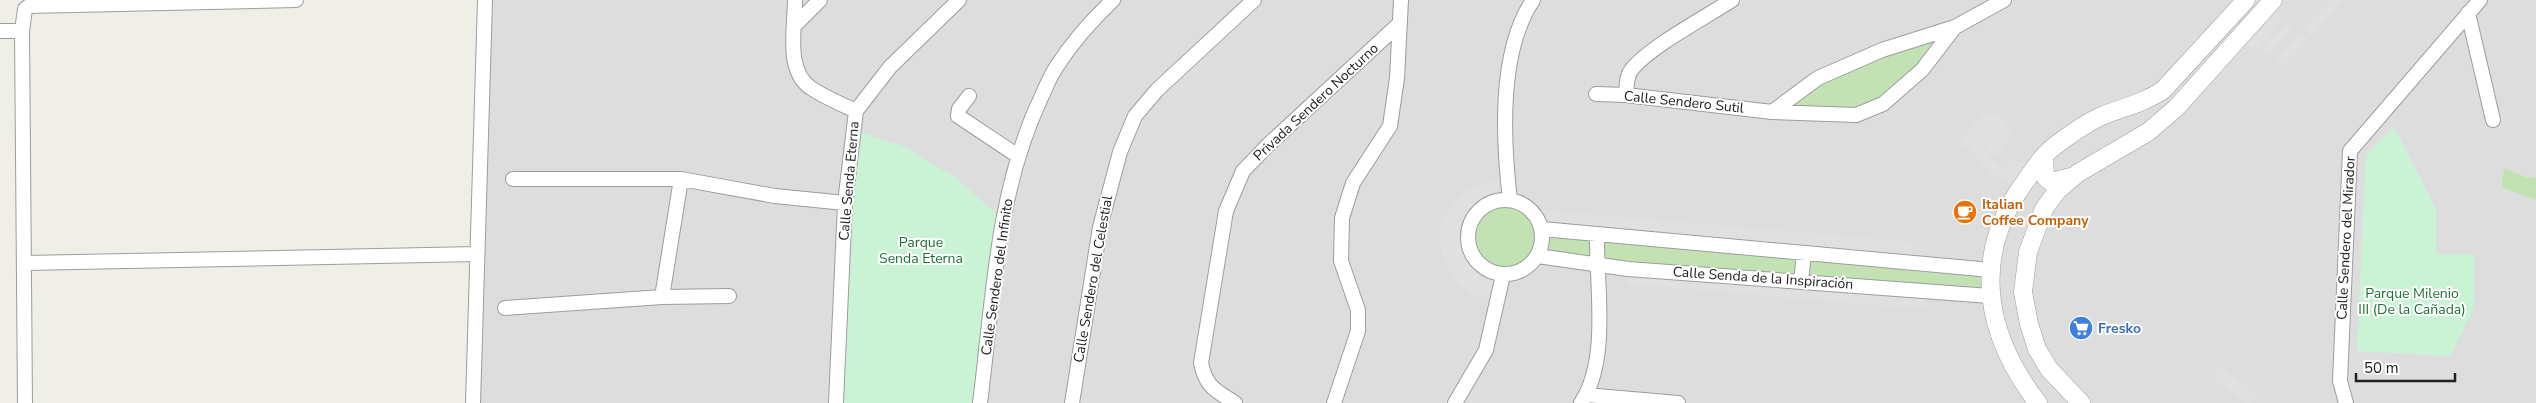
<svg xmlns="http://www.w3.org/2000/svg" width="2536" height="403" font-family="'Nunito Sans',sans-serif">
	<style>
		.residential { fill: #ddd }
		.grass { fill: #c2e2b4 }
		.park { fill: #caf3d5 }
		.parking { fill: #e0e0e0 }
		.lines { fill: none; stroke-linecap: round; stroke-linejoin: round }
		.minor-casing { stroke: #9d9d9d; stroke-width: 16 }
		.tertiary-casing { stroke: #9d9d9d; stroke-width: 19 }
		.minor { stroke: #fff; stroke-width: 14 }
		.tertiary { stroke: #fff; stroke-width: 18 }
		.labels { text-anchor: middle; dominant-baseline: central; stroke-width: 4; stroke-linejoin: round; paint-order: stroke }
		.street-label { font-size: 14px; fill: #202020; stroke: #fff }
		.food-label { font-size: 14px; font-weight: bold; fill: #c56008; stroke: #fff; text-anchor: start }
		.park-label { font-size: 14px; fill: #1a7132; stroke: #fff }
		.shop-label { font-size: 14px; font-weight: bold; fill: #366cbe; stroke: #fff; text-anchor: start }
	</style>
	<rect width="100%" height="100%" fill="#efeee7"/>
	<path class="residential" d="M485,0H2536V403H481Z"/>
	<path class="grass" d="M1955,27L1922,70L1856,115L1772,112L1818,78Z
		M2504,168L2528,178L2536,177V200L2501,187Z
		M1510,200L1530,209L1537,217L1991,270L1990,296L1538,256C1485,322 1425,202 1510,200Z"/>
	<path class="park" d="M2394,127L2436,209V254H2474V308L2450,356L2357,351L2366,155Z
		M853,130L903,146L956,178L1003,220L980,403H836Z"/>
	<path class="parking" d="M2331,0H2344L2311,36L2304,30Z
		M2274,12L2283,20L2256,51L2247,44Z
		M2287,23L2293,28L2267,56L2261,50Z
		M2301,33L2307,39L2283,65L2276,59Z
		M1984,110L1990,116L1997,113L2014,132L1995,157L1982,143L1980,145L2003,170L2012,157L2026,167L2012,186L1998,176L2001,172L1993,179L1967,145L1964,147L1960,143Z
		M1487,182H1508L1510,200L1497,201L1485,205L1475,214L1469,225L1467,238L1469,251L1476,262L1486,270L1503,275L1496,301L1470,293L1454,280L1444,262L1439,242L1442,222L1452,203L1468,190Z
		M1530,209L1913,242L1911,262L1542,229Z
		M1628,269L1929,291L1927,309L1627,284Z
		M2221,367L2257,395L2251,403H2245L2212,377Z"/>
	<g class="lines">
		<g class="minor-casing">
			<path id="minor" d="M795,0C795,27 785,71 811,88C824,97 841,104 856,111
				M2468,13L2493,120
				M795,25L820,0
				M0,31H22
				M1596,94L1626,95L1772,112L1856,115L1883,104L1922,70L1955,27
				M1626,95C1627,86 1626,76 1632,69C1651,46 1706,17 1732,0
				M969,96L959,109L958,116L1018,156
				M1772,112L1818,78L1882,50L1955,27L2004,0
				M513,179H681L775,196L845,203
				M1468 237a37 37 0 1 1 74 0a37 37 0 1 1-74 0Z
				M1510,200C1503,140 1498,52 1533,0
				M1542,229L1991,270
				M1538,256L1628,269L1990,296
				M25,263L477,254
				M1801,281L1804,253
				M662,297L681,179
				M505,308L662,297L729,296
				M1586,395L1678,403
				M25,403L22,31L25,9L29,6L296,0
				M473,403L485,0
				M836,403L845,203L856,111L890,67L959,0
				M980,403C993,302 996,194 1040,100C1045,89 1050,76 1057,66C1073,41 1092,20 1113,0
				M1072,403L1100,227L1120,152L1135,116L1157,90L1254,0
				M1235,403C1215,390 1206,387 1201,363L1226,211L1243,171L1268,145L1398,25
				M1334,403L1358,331V310L1341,261L1342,218L1353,183L1390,126L1397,78L1401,0
				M1455,403L1486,350L1503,275
				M1581,403C1610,359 1596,285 1597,234
				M2346,403L2340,381L2350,151L2480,0"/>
		</g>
		<g class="tertiary-casing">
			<path id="tertiary" d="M2044,156L2045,177L2051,182L2071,177
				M2038,403C1986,336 1971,259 2022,186C2032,172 2042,155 2056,145C2071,134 2087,122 2104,115C2125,107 2146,102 2163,90L2246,0
				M2081,403L2049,369L2037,349L2029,324L2023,292L2028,252L2044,209L2057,191L2078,173L2148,132L2176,108L2273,0"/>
		</g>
		<use href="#minor" class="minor"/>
		<use href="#tertiary" class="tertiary"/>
	</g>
	<defs>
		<g id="cafe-disc" transform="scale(1.25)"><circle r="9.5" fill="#e8710a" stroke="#fff"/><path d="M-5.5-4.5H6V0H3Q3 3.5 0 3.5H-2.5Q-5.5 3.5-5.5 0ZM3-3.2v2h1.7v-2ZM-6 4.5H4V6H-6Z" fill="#fff"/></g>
		<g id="supermarket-disc" transform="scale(1.25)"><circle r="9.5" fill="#3f7fe0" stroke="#fff"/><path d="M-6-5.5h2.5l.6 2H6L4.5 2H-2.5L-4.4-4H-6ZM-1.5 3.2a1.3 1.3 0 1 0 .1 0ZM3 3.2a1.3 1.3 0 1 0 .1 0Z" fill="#fff"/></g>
	</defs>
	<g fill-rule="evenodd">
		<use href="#cafe-disc" x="1965" y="212"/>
		<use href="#supermarket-disc" x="2081" y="328"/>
	</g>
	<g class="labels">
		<g class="street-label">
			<text transform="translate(1316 102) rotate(-43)">Privada Sendero Nocturno</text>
			<text transform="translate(1684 102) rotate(6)">Calle Sendero Sutil</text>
			<text transform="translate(849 181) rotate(-85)">Calle Senda Eterna</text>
			<text transform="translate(2346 238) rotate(-87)">Calle Sendero del Mirador</text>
			<text transform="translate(997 277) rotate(-82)">Calle Sendero del Infinito</text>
			<text transform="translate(1763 278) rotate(4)">Calle Senda de la Inspiración</text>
			<text transform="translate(1093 279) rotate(-80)">Calle Sendero del Celestial</text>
		</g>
		<g class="food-label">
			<text x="1982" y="204">Italian<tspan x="1982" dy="16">Coffee Company</tspan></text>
		</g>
		<g class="park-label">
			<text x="921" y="242">Parque<tspan x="921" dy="16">Senda Eterna</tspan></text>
			<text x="2412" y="293">Parque Milenio<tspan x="2412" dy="16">III (De la Cañada)</tspan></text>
		</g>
		<g class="shop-label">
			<text x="2098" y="328">Fresko</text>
		</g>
	</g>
	<path d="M2356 373v8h99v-8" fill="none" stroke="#202020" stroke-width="2.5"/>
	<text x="2364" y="373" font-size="15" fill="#202020" stroke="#ffffff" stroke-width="4" paint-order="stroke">50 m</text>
</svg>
